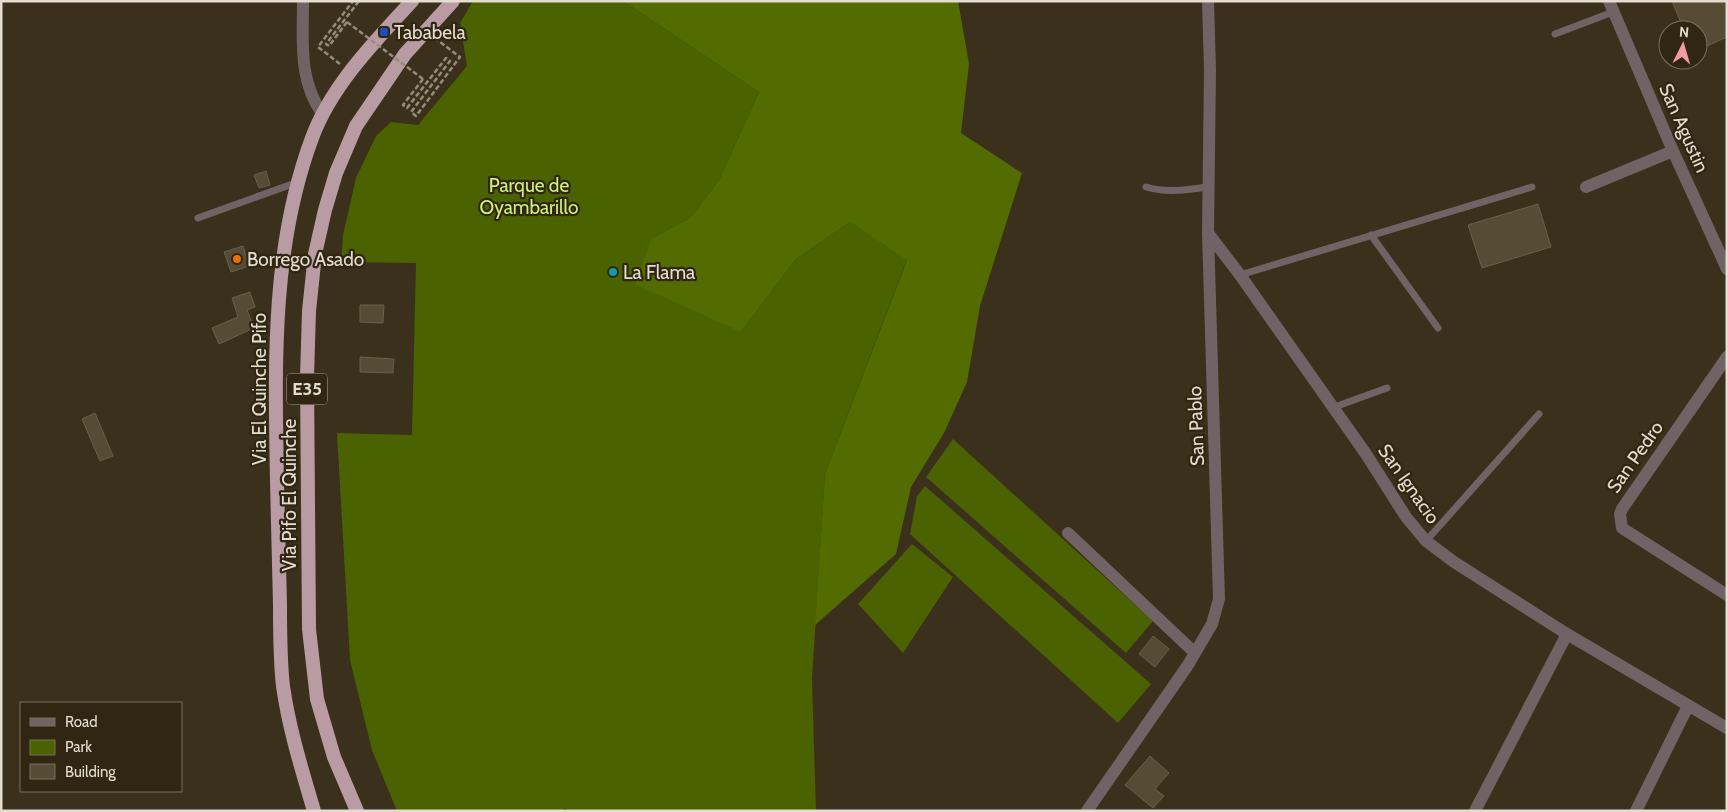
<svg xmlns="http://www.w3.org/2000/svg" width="1728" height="812" font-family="Cabin,sans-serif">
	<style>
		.green { fill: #4b6200 }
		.forest { fill: #536c01 }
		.building { fill: #564c35; stroke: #6a5f48 }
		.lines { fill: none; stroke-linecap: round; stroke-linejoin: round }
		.path { stroke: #948c7b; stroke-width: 2.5; stroke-dasharray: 5 2.5; stroke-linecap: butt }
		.service { stroke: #706366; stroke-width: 7 }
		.minor { stroke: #706366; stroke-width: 12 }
		.trunk { stroke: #b99ca3; stroke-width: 14 }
		.path-bridge { stroke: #948c7b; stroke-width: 2.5; stroke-dasharray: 5 2.5; stroke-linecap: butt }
		.transit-dot { fill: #1a4fb4; stroke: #302611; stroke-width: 2 }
		.food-dot { fill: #e8710a; stroke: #302611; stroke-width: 2 }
		.culture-dot { fill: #0f9aa8; stroke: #302611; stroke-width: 2 }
		.labels { text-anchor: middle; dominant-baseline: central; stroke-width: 4.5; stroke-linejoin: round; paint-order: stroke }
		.shield { fill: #302611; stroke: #ada697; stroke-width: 1 }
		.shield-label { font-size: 18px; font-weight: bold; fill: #e3ddd0 }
		.poi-label { font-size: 19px; fill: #e3ddd0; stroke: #302611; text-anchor: start }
		.street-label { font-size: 19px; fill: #e3ddd0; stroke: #302611 }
		.park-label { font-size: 19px; fill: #ccf27b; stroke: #302611 }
	</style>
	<rect width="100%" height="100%" fill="#3a301b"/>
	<path class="green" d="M473,1H623L759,92L719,180L690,218L652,238L741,332L796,259L850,222L907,259L825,474L812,679L816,811H567L566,808L559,811H397L372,750L350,660L337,433L412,435L416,263L341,262L343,235L356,178L376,136L391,122L418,125L467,66L460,23Z
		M953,439L1153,621L1126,653L926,477Z
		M925,486L1151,684L1118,723L910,534L917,496Z
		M912,544L953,577L903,653L858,604Z"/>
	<path class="forest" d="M623,1H958L969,64L961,133L1022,173L980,306L967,382L944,433L911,487L896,554L815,625L825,474L907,260L850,222L796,259L741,332L635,284L652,238L690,218L719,180L759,92Z"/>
	<path class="building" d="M1672,1H1727V37L1698,50V30H1684Z
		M266,171L270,185L259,188L254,175Z
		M1538,204L1551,247L1482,268L1468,225Z
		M243,246L249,266L231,272L224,252Z
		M250,292L255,307L247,310L254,328L219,344L212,328L238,317L232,298Z
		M360,305H384L383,323L360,322Z
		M360,357L394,359L393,373L360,372Z
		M95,413L113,456L100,461L82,419Z
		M1153,636L1169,649L1155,667L1139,654Z
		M1150,756L1169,773L1155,789L1164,796L1153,808L1125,785Z"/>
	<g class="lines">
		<path class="path" d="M347,22L329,46L326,44L359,1
			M340,64L318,47L353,1
			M423,79L403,105L407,108L446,58L450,61L411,112L416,116L460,57L436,39"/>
		<path class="service" d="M1555,34L1613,12
			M1146,187C1166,193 1188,190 1208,187
			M198,218L298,182
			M1371,235L1438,328
			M1240,275L1532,187
			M1334,409L1340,405L1387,388
			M1426,541L1539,414"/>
		<path class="minor" d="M303,1C303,42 298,80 323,115
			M1609,1L1673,151L1727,269
			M1586,187L1673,151
			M1208,233L1240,275L1366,454L1406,517L1426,541L1454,562L1567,634L1727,728
			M1727,357L1622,509L1620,514L1622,528L1727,595
			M1068,533L1195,653
			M1087,811L1188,665L1212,624L1219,599L1208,233L1210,70L1208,1
			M1475,811L1567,634
			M1636,811L1688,706"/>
		<path class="trunk" d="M314,811C302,770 289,729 283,686C280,660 280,632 280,605C279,564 278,522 277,481C275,366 271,248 312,138C331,86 375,41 412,1
			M357,811L334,757L317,699L309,629L307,377L309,311L315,254L325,210L336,173L356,126L405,54L453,1"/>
		<path class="path-bridge" d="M347,22L423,79"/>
	</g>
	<rect class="transit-dot" x="379" y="27" width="10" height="10" rx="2.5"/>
	<circle class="food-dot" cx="237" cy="259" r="5"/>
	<circle class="culture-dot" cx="613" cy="272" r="5"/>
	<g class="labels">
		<rect class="shield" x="287" y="373.5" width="40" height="31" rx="4"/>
		<g class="shield-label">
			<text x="307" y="389">E35</text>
		</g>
		<g class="poi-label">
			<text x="394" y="32">Tababela</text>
			<text x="247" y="259">Borrego Asado</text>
			<text x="623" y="272">La Flama</text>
		</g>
		<g class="street-label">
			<text transform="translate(1684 128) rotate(66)">San Agustin</text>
			<text transform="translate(259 389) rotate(-90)">Via El Quinche Pifo</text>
			<text transform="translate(1196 426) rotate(-92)">San Pablo</text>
			<text transform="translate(1635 457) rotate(-55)">San Pedro</text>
			<text transform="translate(1409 484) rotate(55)">San Ignacio</text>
			<text transform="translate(289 495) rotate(-90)">Via Pifo El Quinche</text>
		</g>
		<g class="park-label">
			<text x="529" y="185">Parque de<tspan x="529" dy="22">Oyambarillo</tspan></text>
		</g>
	</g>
	<rect width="1728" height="812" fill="none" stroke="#e3ddd0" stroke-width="5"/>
	<rect x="20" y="702" width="162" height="90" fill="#302611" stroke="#786f5d"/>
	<rect x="30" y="718" width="25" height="8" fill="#706366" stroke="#786f5d"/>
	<text x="65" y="727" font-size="15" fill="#e3ddd0">Road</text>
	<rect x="30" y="740" width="25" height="15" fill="#4b6200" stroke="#786f5d"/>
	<text x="65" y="752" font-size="15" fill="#e3ddd0">Park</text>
	<rect x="30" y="764" width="25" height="15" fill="#564c35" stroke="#786f5d"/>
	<text x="65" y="777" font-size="15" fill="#e3ddd0">Building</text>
	<g transform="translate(1683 45) rotate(5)"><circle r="24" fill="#302611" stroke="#786f5d"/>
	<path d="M0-4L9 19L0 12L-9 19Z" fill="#f49aa1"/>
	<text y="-8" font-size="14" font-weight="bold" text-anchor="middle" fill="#e3ddd0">N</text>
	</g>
</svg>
